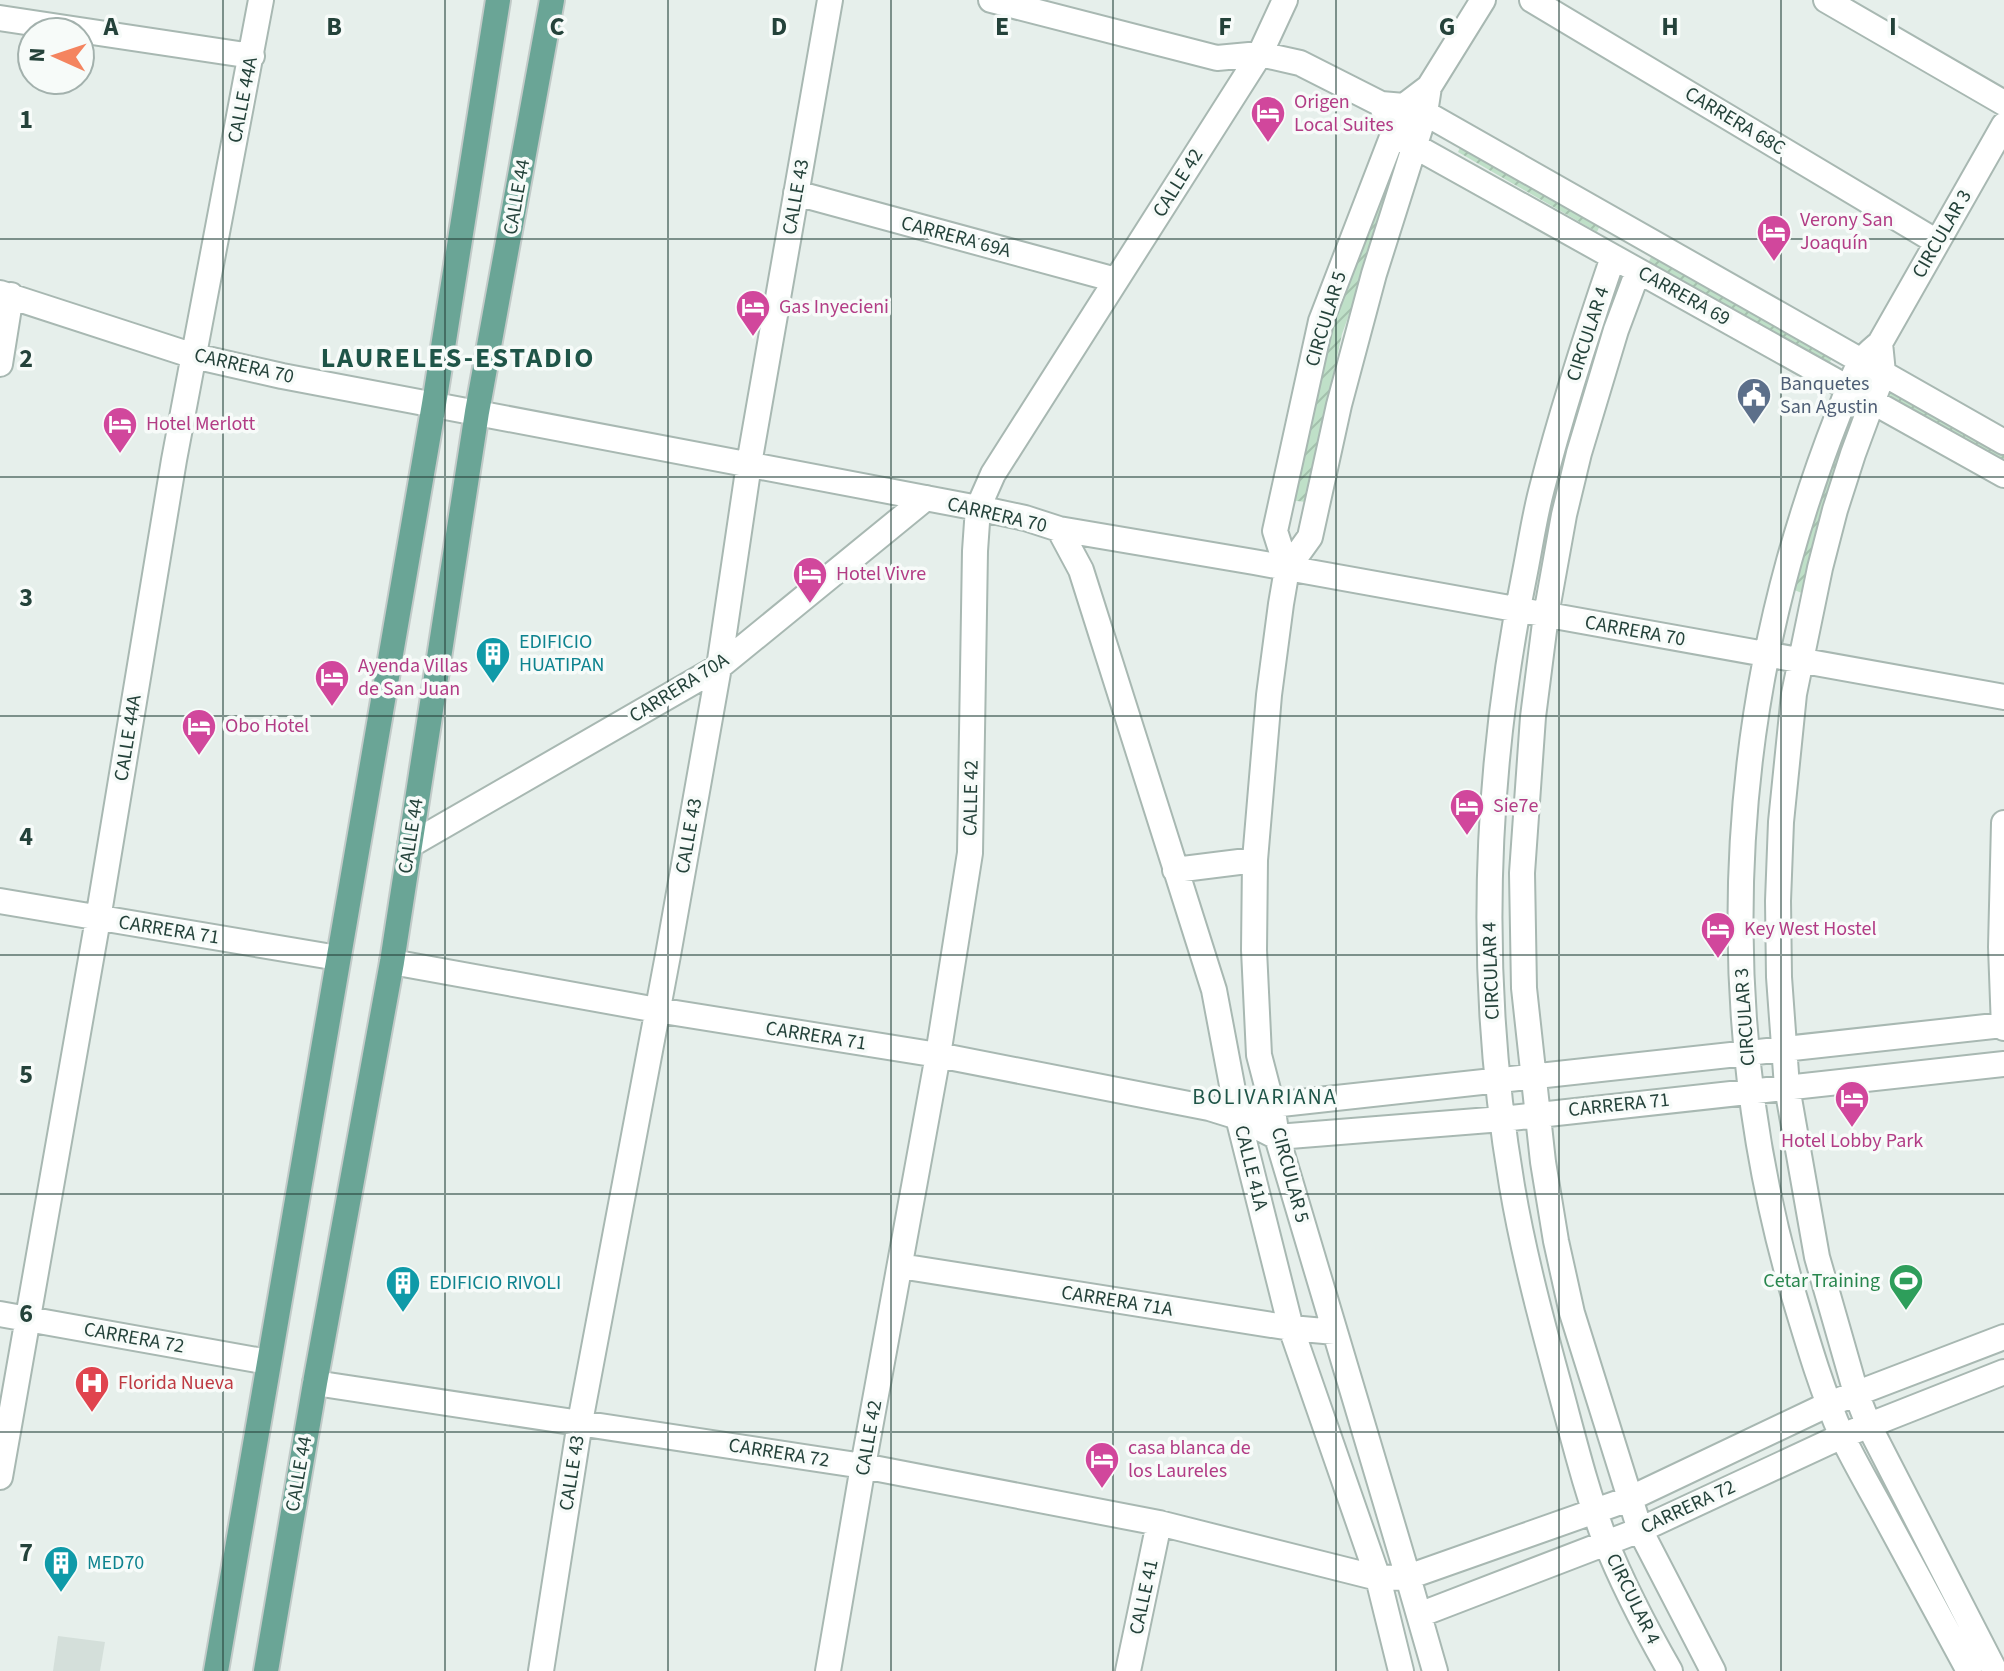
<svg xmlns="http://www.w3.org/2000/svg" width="2004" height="1671" font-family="'Source Sans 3',sans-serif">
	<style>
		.built { fill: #d4dfda }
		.garden { fill: url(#garden-furrows) }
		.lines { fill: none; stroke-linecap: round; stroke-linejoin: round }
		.minor-casing { stroke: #a8b8b2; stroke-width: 28 }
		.major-casing { stroke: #c2cac8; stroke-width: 28 }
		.minor { stroke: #fff; stroke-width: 24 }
		.major { stroke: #6aa596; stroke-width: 24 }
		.grid { fill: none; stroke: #24423a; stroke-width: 2; stroke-opacity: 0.55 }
		.labels { text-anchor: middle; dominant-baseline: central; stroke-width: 7; stroke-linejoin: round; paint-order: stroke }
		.street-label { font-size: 20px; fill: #24423a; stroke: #f7fbf9 }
		.hotel-label { font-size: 20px; fill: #b23c85; stroke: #f7fbf9; text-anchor: start }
		.service-label { font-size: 20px; fill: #4e5e75; stroke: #f7fbf9; text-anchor: start }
		.culture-label { font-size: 20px; fill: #0d838f; stroke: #f7fbf9; text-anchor: start }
		.leisure-label { font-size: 20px; fill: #27864d; stroke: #f7fbf9; text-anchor: end }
		.health-label { font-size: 20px; fill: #be3a42; stroke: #f7fbf9; text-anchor: start }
		.neighbourhood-label { font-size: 22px; letter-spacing: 2px; fill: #1f5548; stroke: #f7fbf9 }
		.district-label { font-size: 28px; font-weight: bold; letter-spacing: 2px; fill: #1f5548; stroke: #f7fbf9 }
		.grid-label { font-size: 26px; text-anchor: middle; font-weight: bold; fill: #24423a; stroke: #f7fbf9; stroke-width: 7; stroke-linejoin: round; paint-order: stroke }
	</style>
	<defs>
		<pattern id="garden-furrows" width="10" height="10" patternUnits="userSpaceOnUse" patternTransform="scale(2)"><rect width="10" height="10" fill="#bfe0c8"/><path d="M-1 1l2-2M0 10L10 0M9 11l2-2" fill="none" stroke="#a4c1ad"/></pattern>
	</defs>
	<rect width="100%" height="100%" fill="#e6efeb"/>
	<path class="built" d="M58,1636L105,1642L100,1671H53Z"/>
	<path class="garden" d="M1463,141L1602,221L1597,232L1458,152Z
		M1384,175L1398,180L1342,334L1306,502L1288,500L1327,331Z
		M1652,255L1833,356L1828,366L1646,267Z
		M1619,278L1631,283L1551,552L1541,548L1573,412Z
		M1890,388L2004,453V466L1885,398Z
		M1847,406L1859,409L1804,594L1792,589Z"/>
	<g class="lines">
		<g class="minor-casing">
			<path id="minor" d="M991,0L1217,58L1260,54L1300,63L1381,104L1404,106L1425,113L2004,442
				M1532,0L1937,242
				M1826,0L2004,103
				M0,18L252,56
				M1429,87L1425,113L1374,274L1339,405L1310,537L1287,569L1281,604L1269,695L1255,860L1254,950L1259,1055L1272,1105L1277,1137L1408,1577L1435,1671
				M1381,104L1393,134L2004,475
				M796,193L1116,280
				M1613,257C1587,333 1562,410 1542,488C1535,514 1531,541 1526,567C1484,771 1477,980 1512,1186C1523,1251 1540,1315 1557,1378C1572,1432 1585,1488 1605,1540C1623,1585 1646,1629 1670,1671
				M1638,271L1616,330L1579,453L1564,515L1546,615L1533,717L1522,873L1524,988L1543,1162L1556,1241L1572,1313L1640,1530L1713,1671
				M0,293L194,356L282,376L978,508L1025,518L1059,529L1254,562L2004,697
				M1880,343L1883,373L1853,454L1835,510L1820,568L1794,694L1781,822L1778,901L1779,977L1787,1087L1817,1257L1856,1393L1869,1426L1995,1671
				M0,364L11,295
				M1059,529L1081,570L1214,990L1238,1117L1291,1328L1378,1578L1401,1671
				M1287,569L1275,531L1321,321L1404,106L1429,87L1483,0
				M2004,823L2001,947L2004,1028
				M410,845L719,667L926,498
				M1175,870L1255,860
				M0,901L338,958
				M392,962L657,1010L938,1055L1209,1108L1238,1117L1277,1137L1502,1119L2004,1064
				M1260,1110L1272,1105L2004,1025
				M900,1266L1291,1328L1335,1332
				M0,1314L268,1362
				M315,1383L863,1466L1159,1523L1378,1578L1408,1577L1629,1499L1829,1404L2004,1337
				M0,1477L98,919L174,460L261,0
				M1419,1615L1640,1530L1842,1436L2004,1372
				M541,1671L580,1422L668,955L719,667L749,464L830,0
				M828,1671L863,1466L938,1055L970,853L975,551L978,508L993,474L1260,54L1285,0
				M1128,1671L1159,1523
				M1969,1671C1941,1619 1913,1568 1885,1516C1871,1490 1855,1463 1842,1436C1822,1391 1808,1343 1794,1296C1724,1059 1723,800 1789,561C1803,511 1819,463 1838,415C1845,398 1851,379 1860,363C1865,355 1873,349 1880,343L2004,125"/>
		</g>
		<g class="major-casing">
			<path id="major" d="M216,1671L434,404L498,0
				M266,1671L315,1383L392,962L477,412L552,0"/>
		</g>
		<use href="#minor" class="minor"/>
		<use href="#major" class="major"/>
	</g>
	<path class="grid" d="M223,0V1671M445,0V1671M668,0V1671M891,0V1671M1113,0V1671M1336,0V1671M1559,0V1671M1781,0V1671M0,239H2004M0,477H2004M0,716H2004M0,955H2004M0,1194H2004M0,1432H2004"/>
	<defs>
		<g id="hotel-pin" transform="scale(1.8)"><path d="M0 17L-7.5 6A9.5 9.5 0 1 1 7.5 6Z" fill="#d1479c" stroke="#f7fbf9"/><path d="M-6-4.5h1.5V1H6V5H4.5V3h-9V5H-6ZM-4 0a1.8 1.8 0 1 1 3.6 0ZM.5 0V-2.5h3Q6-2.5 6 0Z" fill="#fff"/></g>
		<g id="civic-pin" transform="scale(1.8)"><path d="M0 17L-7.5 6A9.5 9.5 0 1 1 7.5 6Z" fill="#5c6f8a" stroke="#f7fbf9"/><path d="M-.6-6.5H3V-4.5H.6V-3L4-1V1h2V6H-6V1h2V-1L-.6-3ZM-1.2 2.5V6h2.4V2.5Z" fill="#fff"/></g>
		<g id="building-pin" transform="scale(1.8)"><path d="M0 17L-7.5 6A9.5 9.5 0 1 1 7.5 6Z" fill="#0f9aa8" stroke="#f7fbf9"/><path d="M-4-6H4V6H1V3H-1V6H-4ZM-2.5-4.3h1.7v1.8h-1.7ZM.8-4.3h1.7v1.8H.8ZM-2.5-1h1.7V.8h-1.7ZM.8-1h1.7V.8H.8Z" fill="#fff"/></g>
		<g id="stadium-pin" transform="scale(1.8)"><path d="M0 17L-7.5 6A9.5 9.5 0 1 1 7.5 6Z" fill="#2e9e5b" stroke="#f7fbf9"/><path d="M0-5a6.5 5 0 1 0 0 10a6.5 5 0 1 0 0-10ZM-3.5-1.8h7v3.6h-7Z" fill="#fff"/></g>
		<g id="hospital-pin" transform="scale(1.8)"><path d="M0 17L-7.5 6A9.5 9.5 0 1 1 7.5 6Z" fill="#e0444e" stroke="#f7fbf9"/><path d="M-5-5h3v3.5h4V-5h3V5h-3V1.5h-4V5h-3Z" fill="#fff"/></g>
	</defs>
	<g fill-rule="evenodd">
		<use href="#hotel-pin" x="1268" y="113"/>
		<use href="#hotel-pin" x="1774" y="232"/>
		<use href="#hotel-pin" x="753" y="307"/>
		<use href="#civic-pin" x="1754" y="395"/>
		<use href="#hotel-pin" x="120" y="424"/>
		<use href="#hotel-pin" x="810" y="574"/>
		<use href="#building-pin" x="493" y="654"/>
		<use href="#hotel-pin" x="332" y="677"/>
		<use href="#hotel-pin" x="199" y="726"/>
		<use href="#hotel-pin" x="1467" y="806"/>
		<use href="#hotel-pin" x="1718" y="929"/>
		<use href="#hotel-pin" x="1852" y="1098"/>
		<use href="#stadium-pin" x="1906" y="1281"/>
		<use href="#building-pin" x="403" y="1283"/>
		<use href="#hospital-pin" x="92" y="1383"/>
		<use href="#hotel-pin" x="1102" y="1459"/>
		<use href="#building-pin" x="61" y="1563"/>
	</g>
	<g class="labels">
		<g class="street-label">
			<text transform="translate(243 100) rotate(-79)">CALLE 44A</text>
			<text transform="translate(1735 121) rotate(31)">CARRERA 68C</text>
			<text transform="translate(1178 183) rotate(-58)">CALLE 42</text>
			<text transform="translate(517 197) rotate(-80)">CALLE 44</text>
			<text transform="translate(796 197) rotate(-80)">CALLE 43</text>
			<text transform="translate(1942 234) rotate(-60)">CIRCULAR 3</text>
			<text transform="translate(956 237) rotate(15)">CARRERA 69A</text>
			<text transform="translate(1684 296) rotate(29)">CARRERA 69</text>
			<text transform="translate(1326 319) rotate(-73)">CIRCULAR 5</text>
			<text transform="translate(1588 334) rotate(-72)">CIRCULAR 4</text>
			<text transform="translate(244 366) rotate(13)">CARRERA 70</text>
			<text transform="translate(997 515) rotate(13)">CARRERA 70</text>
			<text transform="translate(1635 631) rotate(10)">CARRERA 70</text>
			<text transform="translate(679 688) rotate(-32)">CARRERA 70A</text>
			<text transform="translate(128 738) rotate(-81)">CALLE 44A</text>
			<text transform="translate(971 798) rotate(-89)">CALLE 42</text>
			<text transform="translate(411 836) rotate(-81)">CALLE 44</text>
			<text transform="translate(689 836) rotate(-80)">CALLE 43</text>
			<text transform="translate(169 930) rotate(9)">CARRERA 71</text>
			<text transform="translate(1491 971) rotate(-92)">CIRCULAR 4</text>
			<text transform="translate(1745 1017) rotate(-94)">CIRCULAR 3</text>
			<text transform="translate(816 1036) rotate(9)">CARRERA 71</text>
			<text transform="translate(1619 1105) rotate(-6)">CARRERA 71</text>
			<text transform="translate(1251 1168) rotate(76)">CALLE 41A</text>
			<text transform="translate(1290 1175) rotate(75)">CIRCULAR 5</text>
			<text transform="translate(1117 1301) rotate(9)">CARRERA 71A</text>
			<text transform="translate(134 1338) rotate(10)">CARRERA 72</text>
			<text transform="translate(869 1438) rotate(-80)">CALLE 42</text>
			<text transform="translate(779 1453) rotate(9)">CARRERA 72</text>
			<text transform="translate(572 1473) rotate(-81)">CALLE 43</text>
			<text transform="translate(299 1474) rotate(-80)">CALLE 44</text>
			<text transform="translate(1688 1507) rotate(-25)">CARRERA 72</text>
			<text transform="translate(1144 1597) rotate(-78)">CALLE 41</text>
			<text transform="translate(1633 1599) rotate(64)">CIRCULAR 4</text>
		</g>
		<g class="hotel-label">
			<text x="1294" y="102">Origen<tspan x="1294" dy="23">Local Suites</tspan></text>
			<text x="1800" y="220">Verony San<tspan x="1800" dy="23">Joaquín</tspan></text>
			<text x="779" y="307">Gas Inyecieni</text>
			<text x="146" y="424">Hotel Merlott</text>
			<text x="836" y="574">Hotel Vivre</text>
			<text x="358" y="666">Ayenda Villas<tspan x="358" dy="23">de San Juan</tspan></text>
			<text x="225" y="726">Obo Hotel</text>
			<text x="1493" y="806">Sie7e</text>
			<text x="1744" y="929">Key West Hostel</text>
			<text x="1852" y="1141" text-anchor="middle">Hotel Lobby Park</text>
			<text x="1128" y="1448">casa blanca de<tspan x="1128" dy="23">los Laureles</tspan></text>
		</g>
		<g class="service-label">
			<text x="1780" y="384">Banquetes<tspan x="1780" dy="23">San Agustin</tspan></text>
		</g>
		<g class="culture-label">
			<text x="519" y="642">EDIFICIO<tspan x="519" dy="23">HUATIPAN</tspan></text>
			<text x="429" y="1283">EDIFICIO RIVOLI</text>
			<text x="87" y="1563">MED70</text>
		</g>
		<g class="leisure-label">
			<text x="1880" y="1281">Cetar Training</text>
		</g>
		<g class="health-label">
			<text x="118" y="1383">Florida Nueva</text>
		</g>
		<g class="neighbourhood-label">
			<text x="1265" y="1097">BOLIVARIANA</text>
		</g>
		<g class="district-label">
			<text x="458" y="358">LAURELES-ESTADIO</text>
		</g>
	</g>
	<g class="grid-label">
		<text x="111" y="35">A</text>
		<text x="334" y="35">B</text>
		<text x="557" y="35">C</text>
		<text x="779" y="35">D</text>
		<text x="1002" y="35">E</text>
		<text x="1225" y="35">F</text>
		<text x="1447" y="35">G</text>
		<text x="1670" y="35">H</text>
		<text x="1893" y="35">I</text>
		<text x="26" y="128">1</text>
		<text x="26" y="367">2</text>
		<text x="26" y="606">3</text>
		<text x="26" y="845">4</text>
		<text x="26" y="1083">5</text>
		<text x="26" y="1322">6</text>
		<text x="26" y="1561">7</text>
	</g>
	<g transform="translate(56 56) rotate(273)"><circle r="38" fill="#f7fbf9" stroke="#a3b1ad" stroke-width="2"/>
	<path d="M0-6L14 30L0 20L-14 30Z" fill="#f4845f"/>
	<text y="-12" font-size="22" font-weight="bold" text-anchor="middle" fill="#24423a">N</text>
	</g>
</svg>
